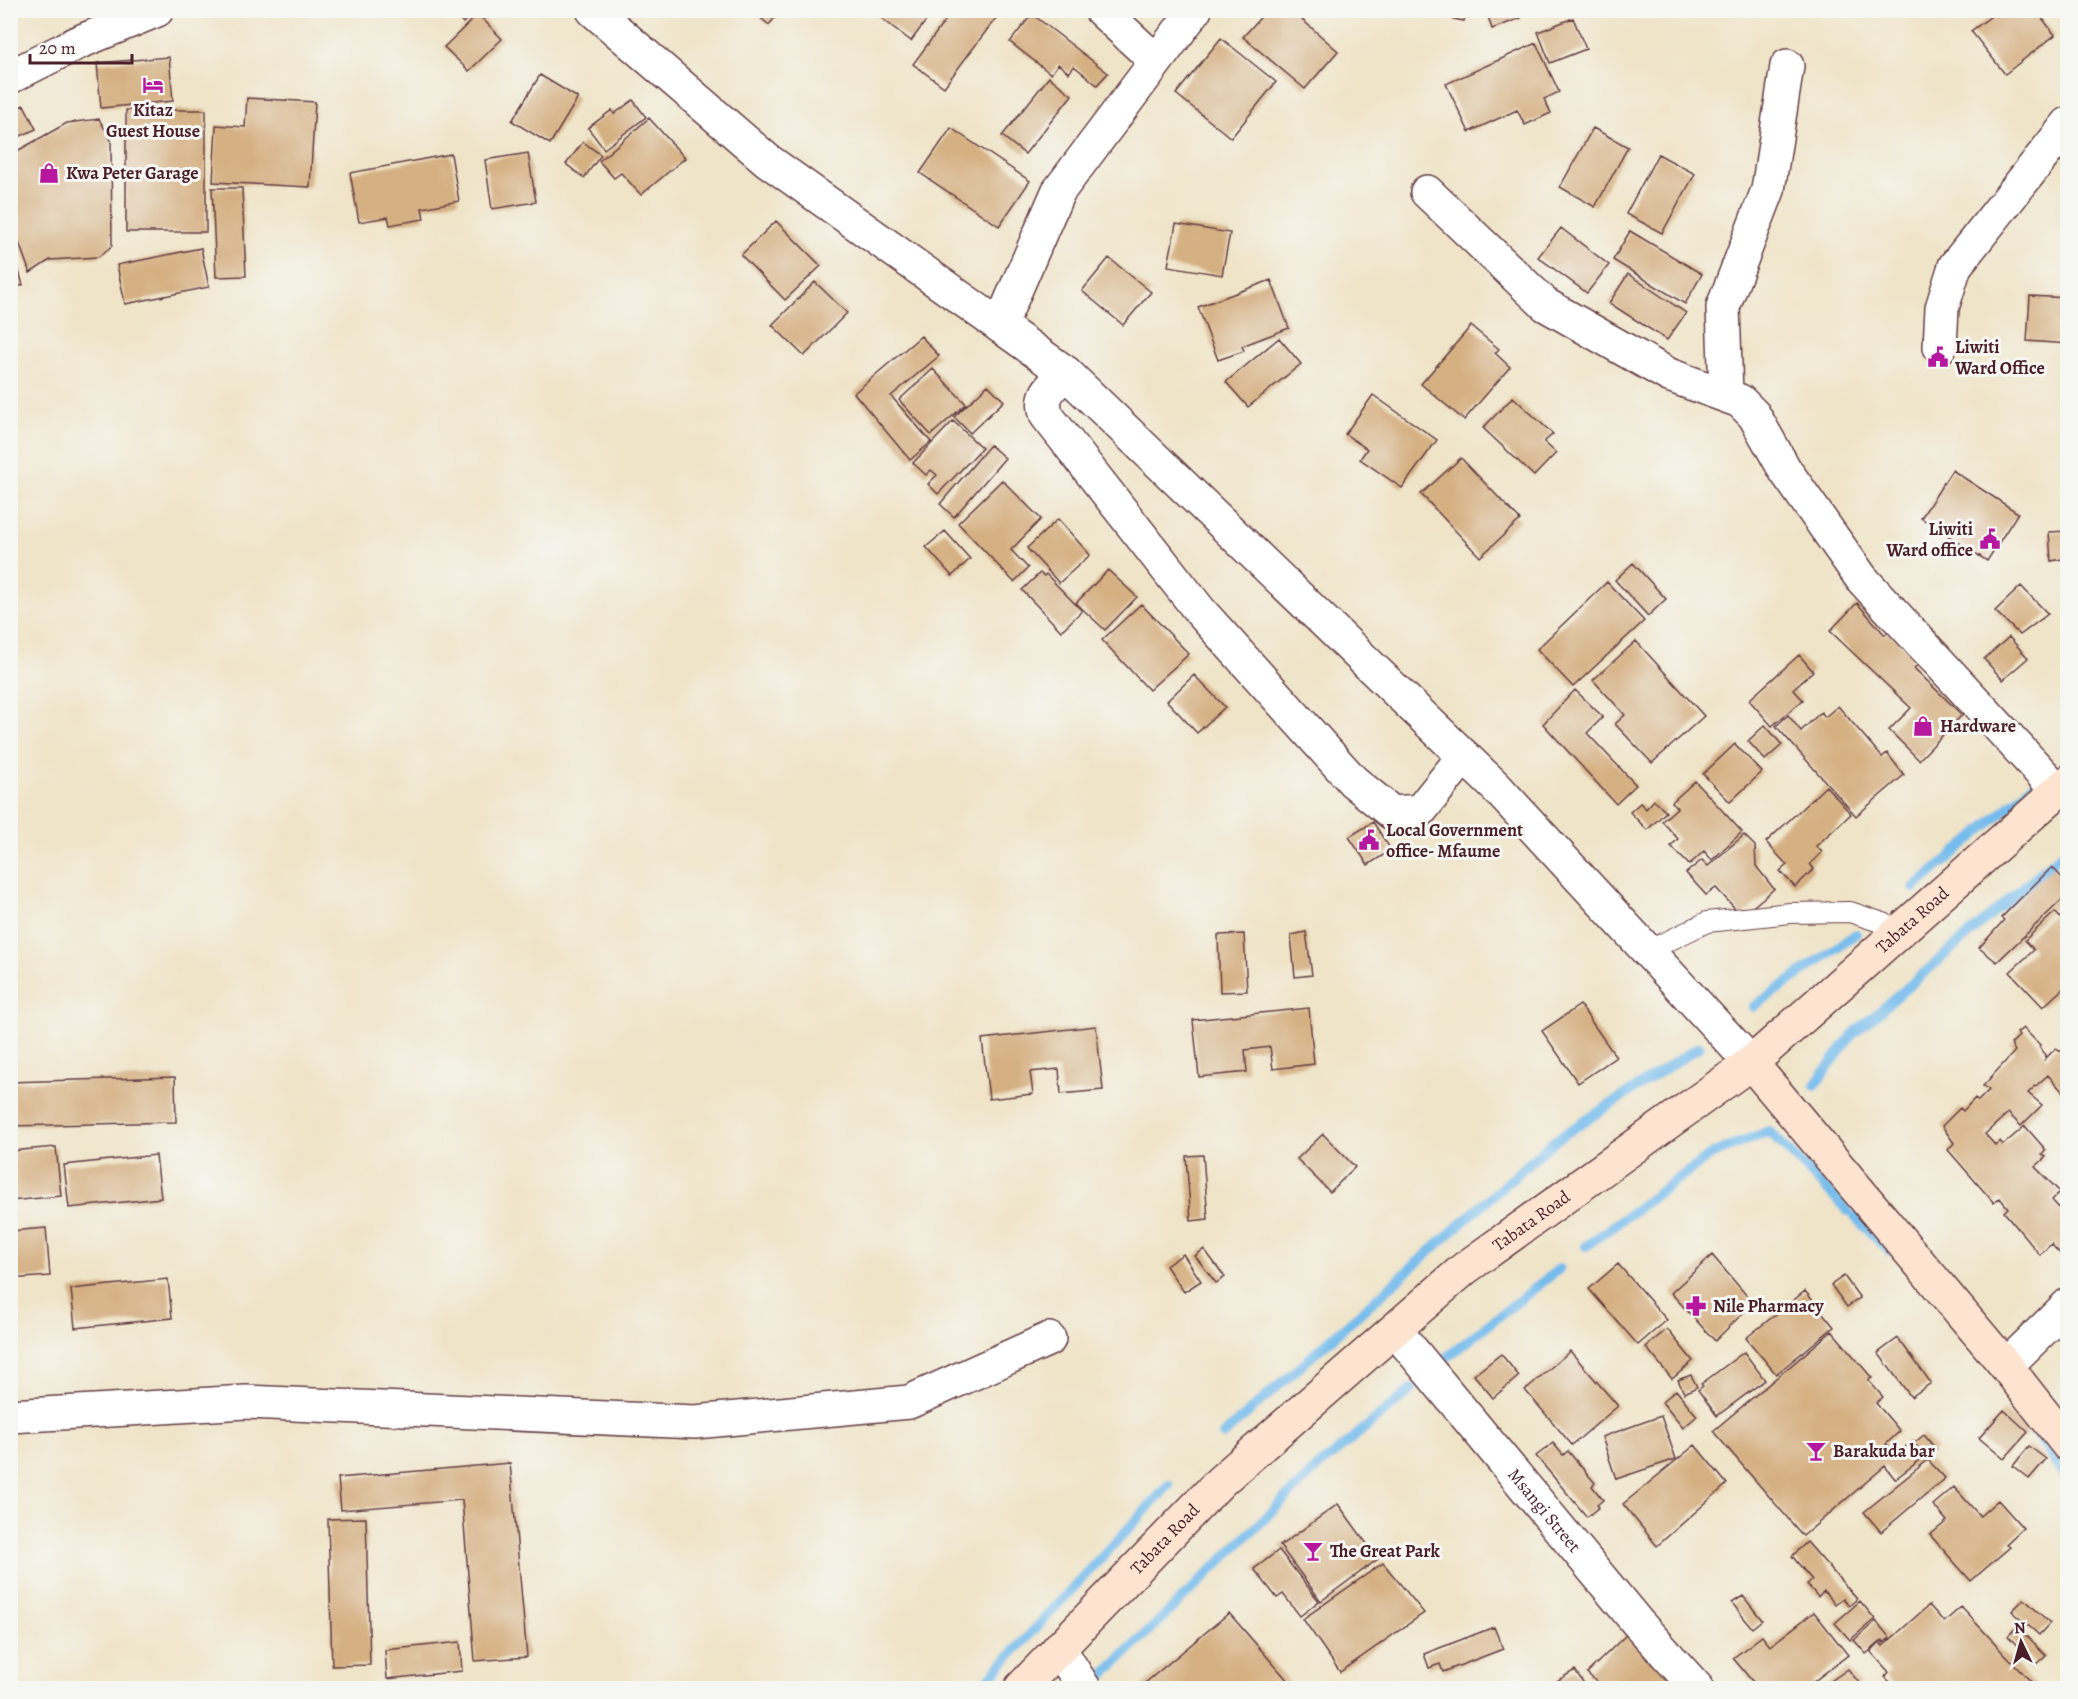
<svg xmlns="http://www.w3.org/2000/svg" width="2078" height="1699" font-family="Alegreya,serif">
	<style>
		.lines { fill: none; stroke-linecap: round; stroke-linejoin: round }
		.stream { stroke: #75bbec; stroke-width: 10 }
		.building { fill: #d5b083 }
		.service-casing { stroke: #633d43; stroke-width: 22 }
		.minor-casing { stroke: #633d43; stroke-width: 36 }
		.secondary-casing { stroke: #633d43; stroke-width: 36 }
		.service { stroke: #fff; stroke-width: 20 }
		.minor { stroke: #fff; stroke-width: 33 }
		.secondary { stroke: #fde4d1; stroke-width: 33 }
		.labels { text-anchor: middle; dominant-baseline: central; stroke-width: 6; stroke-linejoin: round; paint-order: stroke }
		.poi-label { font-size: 18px; font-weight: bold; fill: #4a1f2b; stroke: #f6f6f2; text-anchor: start }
		.street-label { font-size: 18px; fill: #4a1f2b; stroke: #f6f6f2 }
	</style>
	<rect width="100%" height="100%" fill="#f6f6f2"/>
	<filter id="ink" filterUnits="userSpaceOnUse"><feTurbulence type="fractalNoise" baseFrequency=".0167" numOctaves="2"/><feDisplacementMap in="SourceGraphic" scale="12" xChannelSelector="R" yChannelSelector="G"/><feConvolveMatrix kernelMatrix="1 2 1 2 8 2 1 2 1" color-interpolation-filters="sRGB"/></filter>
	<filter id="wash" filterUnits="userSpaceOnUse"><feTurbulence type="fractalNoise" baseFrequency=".008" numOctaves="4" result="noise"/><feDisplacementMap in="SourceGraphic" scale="24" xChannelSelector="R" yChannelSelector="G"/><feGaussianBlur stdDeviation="1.35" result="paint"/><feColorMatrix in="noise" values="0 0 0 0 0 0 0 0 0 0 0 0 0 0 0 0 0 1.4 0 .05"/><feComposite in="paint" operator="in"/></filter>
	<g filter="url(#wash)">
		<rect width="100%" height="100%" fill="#efe4c8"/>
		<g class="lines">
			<path class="stream" d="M1914,888L2035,784
				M1753,1007L1856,934
				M1815,1085L1851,1036L2062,854
				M1855,1217L1889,1251
				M1586,1246L1712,1154L1769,1131L1848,1211
				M1447,1357L1559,1269
				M2008,1394L2068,1479
				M1223,1435L1554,1141L1699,1047
				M980,1688L1169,1485
				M1090,1688L1317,1468L1412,1389"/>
		</g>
		<g id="blocks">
			<path class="building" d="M452,10H476L463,23Z
				M751,10H781L769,25Z
				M871,10H934L911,41Z
				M953,10H986L996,18L944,87L913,64Z
				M1267,10H1291L1338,51L1305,89L1243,37Z
				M1440,10H1466L1464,21L1439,16Z
				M1486,10H1519L1521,18L1492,29Z
				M1991,10H2036L2055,35L2005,74L1971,31L1990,17L1987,14Z
				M478,14L502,39L469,71L444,47Z
				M1032,14L1108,73L1097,85L1074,66L1069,73L1058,64L1051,74L1010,42Z
				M1573,18L1586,49L1550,63L1538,32Z
				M1221,38L1276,82L1231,138L1176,94Z
				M1536,43L1559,92L1544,99L1551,113L1525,125L1517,110L1469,132L1446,84Z
				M169,57L173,101L101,108L97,63Z
				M540,75L578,98L550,144L512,121Z
				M1049,77L1072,95L1025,154L1002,136Z
				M247,98L315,102L310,187L213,182L216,125L245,127Z
				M633,100L646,117L604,149L588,128L612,110L614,114Z
				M24,105L36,129L10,141V111Z
				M126,110H206V232H126Z
				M649,118L685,158L641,195L621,173L614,178L599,161Z
				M99,119L111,140L112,246L98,257L50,260L30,273L10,218V155L67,123Z
				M951,128L1030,181L999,226L920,173Z
				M1593,128L1628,147L1595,207L1560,187Z
				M583,142L601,155L584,178L566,164Z
				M528,153L536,202L492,209L485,160Z
				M451,154L459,201L422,208L424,219L390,225L388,217L359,222L350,173Z
				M1658,154L1695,174L1662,233L1626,214Z
				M212,188H242L246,276L216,277Z
				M776,221L821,266L785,300L741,255Z
				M1176,224L1230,233L1222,275L1168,266Z
				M1561,228L1609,265L1587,293L1538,257Z
				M1630,231L1702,274L1685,304L1613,260Z
				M10,240L23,285L10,289Z
				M201,248L209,287L125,304L117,265Z
				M1109,258L1151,292L1123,325L1082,291Z
				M1628,274L1686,313L1667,340L1609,303Z
				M1271,280L1289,328L1242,346L1244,351L1218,360L1198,307Z
				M815,282L847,313L804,356L772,325Z
				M2030,296L2068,298V344L2027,341Z
				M1471,326L1499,349L1495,353L1510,367L1464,420L1421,384Z
				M921,336L939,356L891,396L931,442L910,460L854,393Z
				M1279,338L1301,364L1248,407L1226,382Z
				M933,369L966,404L931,435L899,400Z
				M988,385L1004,401L970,433L954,417Z
				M1373,395L1437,440L1402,488L1360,459L1367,449L1345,434Z
				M1513,397L1553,434L1544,442L1556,453L1534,476L1483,428Z
				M953,421L982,448L938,494L928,484L937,475L931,470L926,475L913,463Z
				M990,445L1005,458L954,517L940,504Z
				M1461,458L1520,520L1480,557L1421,494Z
				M1952,470L2018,513L1987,561L1921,518Z
				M1002,480L1041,519L1011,550L1028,568L1014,582L958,523Z
				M1058,519L1090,555L1059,583L1027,548Z
				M945,531L970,559L952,576L926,547Z
				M2068,531V558L2051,561L2049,532Z
				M1633,563L1666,599L1648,616L1615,580Z
				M1108,570L1137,597L1105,630L1076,603Z
				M1040,573L1044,576L1046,574L1082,611L1061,631L1022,590Z
				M1607,582L1644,621L1573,687L1537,649Z
				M2021,586L2048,614L2020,635L1995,611Z
				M1857,603L1885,635L1888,632L1913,655L1911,658L1918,665L1914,668L1962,715L1919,760L1889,730L1911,708L1830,631Z
				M1141,604L1189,654L1149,690L1102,640Z
				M2009,637L2028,658L2003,680L1984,659Z
				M1636,641L1704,716L1652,763L1615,724L1625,715L1593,680Z
				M1799,655L1813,671L1793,689L1803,700L1772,726L1749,700Z
				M1194,675L1225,707L1197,733L1167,701Z
				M1575,690L1603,717L1587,733L1636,785L1616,804L1543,724Z
				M1838,706L1882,757L1887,753L1904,775L1856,816L1776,726L1788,715L1801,731L1821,712L1825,717Z
				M1765,725L1782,745L1765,760L1748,741Z
				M1735,744L1762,772L1730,802L1703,774Z
				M1695,781L1742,832L1712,860L1704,851L1689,865L1671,846L1678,839L1662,821L1677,808L1672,802Z
				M1826,786L1851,814L1816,846L1822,852L1810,864L1814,869L1795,887L1780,871L1787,865L1766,842Z
				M1654,800L1666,812L1647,830L1630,812L1640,803L1646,809Z
				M1373,822L1391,850L1368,865L1349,837Z
				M1744,835L1755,846L1756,866L1774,889L1742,916L1716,888L1706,895L1686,873L1702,860L1708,866Z
				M2052,867L2068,884V894L1997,962L1979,948L2004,920L2001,918Z
				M2055,912L2064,922L2068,919V984L2043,1007L2010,972L2034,950L2025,940Z
				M1306,932L1312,975L1295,977L1291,935Z
				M1244,934L1247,991L1220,992L1218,935Z
				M1580,1005L1616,1057L1578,1083L1542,1031Z
				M1309,1008L1314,1064L1273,1069L1270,1047L1245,1050L1247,1072L1199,1077L1193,1020Z
				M1096,1026L1103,1090L1061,1094L1059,1069L1030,1072L1033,1094L989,1099L982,1039Z
				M2023,1028L2040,1045L2039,1047L2046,1055L2045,1059L2056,1048L2068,1056V1098L2048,1075L2028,1093L2042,1105L2021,1126L2008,1113L1985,1134L1996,1146L2000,1141L2003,1145L2025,1126L2046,1150L2042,1155L2046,1157L2035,1167L2060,1192L2052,1200L2068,1218V1262L2051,1244L2040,1255L2004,1212L2008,1208L2000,1198L1994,1203L1948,1150L1954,1143L1942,1126L1960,1108L1963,1111L1975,1098L1978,1101L1989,1090L1983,1086L2015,1051L2011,1044L2019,1036L2017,1033Z
				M175,1077L176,1122L10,1126V1082Z
				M1323,1134L1355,1167L1330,1192L1297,1159Z
				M56,1147L61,1196L10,1201V1151Z
				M156,1155L161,1198L69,1208L64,1165Z
				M1203,1155L1208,1219L1191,1221L1186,1156Z
				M46,1228L50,1276L10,1279V1231Z
				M1204,1249L1225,1277L1216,1283L1195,1256Z
				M1183,1254L1201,1281L1184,1292L1166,1266Z
				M1712,1255L1753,1303L1715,1341L1671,1293Z
				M1618,1264L1667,1320L1638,1345L1589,1289Z
				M1844,1276L1860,1298L1847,1307L1831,1285Z
				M168,1279L172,1318L75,1328L71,1289Z
				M1805,1291L1834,1327L1776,1374L1746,1338Z
				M1667,1329L1693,1361L1672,1379L1646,1347Z
				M1832,1331L1872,1378L1868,1380L1883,1397L1876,1403L1900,1431L1886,1444L1897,1457L1896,1454L1913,1441L1924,1457L1895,1479L1885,1466L1803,1536L1713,1431Z
				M1898,1338L1931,1383L1911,1397L1878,1353Z
				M1570,1351L1618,1406L1572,1445L1525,1390Z
				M1744,1352L1765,1380L1717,1416L1698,1390L1703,1386L1701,1384Z
				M1501,1354L1519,1376L1493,1398L1474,1375Z
				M1691,1375L1697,1387L1684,1393L1678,1380Z
				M1676,1390L1697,1416L1683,1428L1662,1402Z
				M2004,1410L2028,1432L2004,1459L1979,1438Z
				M1661,1416L1676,1459L1616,1479L1602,1437Z
				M1924,1435L1936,1449L1926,1457L1914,1443Z
				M1553,1443L1563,1455L1568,1451L1595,1483L1592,1486L1603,1500L1597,1505L1599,1507L1587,1517L1536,1456Z
				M1695,1445L1727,1484L1657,1546L1623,1504Z
				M2029,1446L2046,1459L2029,1479L2013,1466Z
				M1928,1460L1945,1478L1881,1532L1864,1512Z
				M510,1463L527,1657L475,1661L462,1500L341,1510L338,1478Z
				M1954,1487L1980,1516L1998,1500L2023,1528L2006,1544L2010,1547L1971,1581L1930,1535L1947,1521L1933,1505Z
				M1338,1504L1378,1559L1321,1601L1280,1546Z
				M366,1518L370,1665L332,1666L328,1519Z
				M1807,1542L1857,1599L1849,1606L1843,1598L1835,1604L1824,1591L1818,1597L1807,1584L1812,1580L1792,1556Z
				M1279,1550L1319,1601L1300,1616L1283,1594L1277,1598L1254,1569Z
				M1383,1563L1424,1613L1340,1672L1303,1619Z
				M1743,1596L1762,1620L1752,1628L1732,1603Z
				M2024,1599L2050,1623L2039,1635L2012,1611Z
				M1860,1601L1875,1619L1850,1640L1835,1623Z
				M1929,1605L1944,1622L1961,1607L2037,1688H1896L1885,1677L1889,1672L1871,1652L1880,1643L1883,1646Z
				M1814,1612L1848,1655L1812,1683L1816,1688H1758L1733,1658L1762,1636L1770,1646Z
				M1229,1613L1289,1682L1281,1688H1139Z
				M1876,1621L1890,1638L1883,1643V1640L1866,1654L1854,1640Z
				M1494,1627L1503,1649L1443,1672L1440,1664L1429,1668L1424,1654Z
				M2017,1627L2046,1656L2036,1665L2008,1636Z
				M1628,1633L1673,1678L1663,1688H1603L1587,1673Z
				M460,1642L462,1671L387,1679L385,1650Z
				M1848,1669L1860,1684L1853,1688H1821Z
				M1575,1670L1587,1688H1545Z"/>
		</g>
	</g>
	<g filter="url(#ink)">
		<use href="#blocks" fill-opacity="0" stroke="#633d43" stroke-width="1.5"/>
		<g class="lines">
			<g class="service-casing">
				<path id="service" d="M1648,951L1707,922L1790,913L1850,912L1901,929"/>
			</g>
			<g class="minor-casing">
				<g id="minor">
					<path d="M593,10L767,160L1066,373L1496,787L1751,1063"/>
					<path d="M1101,10L1156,61"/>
					<path d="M10,77L77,43L157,10"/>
					<path d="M1427,192L1546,305L1669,375L1740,401L1754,415L1785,470L1862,579L2058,791"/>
					<path d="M1000,326L1058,192L1195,10"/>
					<path d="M1940,347L1942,308L1955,266L2068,124"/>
					<path d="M1066,373C1051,387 1039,395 1047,416L1200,611L1353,781L1392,813L1420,811L1464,756"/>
					<path d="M1726,395L1723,307L1768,190L1787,66"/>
					<path id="s1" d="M1395,1330L1637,1622L1697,1688"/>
					<path d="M2006,1366L2068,1305"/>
					<path d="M10,1416L246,1402L695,1422L909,1402L1049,1339"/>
					<path d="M1059,1648L1084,1688"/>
				</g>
			</g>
			<g class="secondary-casing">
				<g id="secondary">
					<path d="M1751,1063L2006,1366L2068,1445"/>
					<path id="s2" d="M1021,1688L1221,1481L1464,1269L1751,1063L2068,782"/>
				</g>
			</g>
			<use href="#service" class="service"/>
			<use href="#minor" class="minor"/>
			<use href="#secondary" class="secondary"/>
		</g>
	</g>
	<defs>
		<g id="hotel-bare" transform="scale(1.62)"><path d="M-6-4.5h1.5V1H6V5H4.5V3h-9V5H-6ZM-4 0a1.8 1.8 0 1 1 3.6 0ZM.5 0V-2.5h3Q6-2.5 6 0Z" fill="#b5179e" stroke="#f6f6f2" stroke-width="2.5" paint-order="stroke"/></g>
		<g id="shop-bare" transform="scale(1.62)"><path d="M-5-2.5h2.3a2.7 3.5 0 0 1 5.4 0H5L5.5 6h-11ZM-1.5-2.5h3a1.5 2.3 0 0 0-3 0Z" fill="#b5179e" stroke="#f6f6f2" stroke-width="2.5" paint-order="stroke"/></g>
		<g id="civic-bare" transform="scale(1.62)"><path d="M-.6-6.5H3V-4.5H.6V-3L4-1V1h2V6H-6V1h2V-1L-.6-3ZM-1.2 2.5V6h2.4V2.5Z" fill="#b5179e" stroke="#f6f6f2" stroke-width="2.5" paint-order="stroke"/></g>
		<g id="pharmacy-bare" transform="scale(1.62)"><path d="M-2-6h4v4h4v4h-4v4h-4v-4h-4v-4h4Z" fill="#b5179e" stroke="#f6f6f2" stroke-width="2.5" paint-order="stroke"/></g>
		<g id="bar-bare" transform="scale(1.62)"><path d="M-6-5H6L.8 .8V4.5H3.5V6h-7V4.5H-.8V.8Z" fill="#b5179e" stroke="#f6f6f2" stroke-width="2.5" paint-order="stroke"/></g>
	</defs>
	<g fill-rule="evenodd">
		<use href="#hotel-bare" x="153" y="85"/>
		<use href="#shop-bare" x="49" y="173"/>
		<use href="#civic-bare" x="1938" y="357"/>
		<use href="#civic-bare" x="1990" y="539"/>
		<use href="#shop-bare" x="1923" y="726"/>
		<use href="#civic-bare" x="1369" y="840"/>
		<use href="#pharmacy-bare" x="1696" y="1306"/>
		<use href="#bar-bare" x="1816" y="1451"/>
		<use href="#bar-bare" x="1313" y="1551"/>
	</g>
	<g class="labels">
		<g class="poi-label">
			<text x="153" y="110" text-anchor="middle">Kitaz<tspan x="153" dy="21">Guest House</tspan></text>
			<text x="66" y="173">Kwa Peter Garage</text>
			<text x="1955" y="347">Liwiti<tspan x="1955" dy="21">Ward Office</tspan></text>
			<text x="1973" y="529" text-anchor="end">Liwiti<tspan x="1973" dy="21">Ward office</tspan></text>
			<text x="1940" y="726">Hardware</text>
			<text x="1386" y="830">Local Government<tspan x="1386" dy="21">office- Mfaume</tspan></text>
			<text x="1713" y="1306">Nile Pharmacy</text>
			<text x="1833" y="1451">Barakuda bar</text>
			<text x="1330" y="1551">The Great Park</text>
		</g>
		<g class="street-label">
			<text stroke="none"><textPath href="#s2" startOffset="1179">Tabata Road</textPath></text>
			<text stroke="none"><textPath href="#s2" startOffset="693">Tabata Road</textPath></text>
			<text stroke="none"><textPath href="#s1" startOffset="234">Msangi Street</textPath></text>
			<text stroke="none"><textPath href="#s2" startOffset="207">Tabata Road</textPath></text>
		</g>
	</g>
	<rect width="2078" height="1699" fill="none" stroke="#f6f6f2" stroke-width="36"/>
	<g transform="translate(2021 1642) rotate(355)" stroke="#f6f6f2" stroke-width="4.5" paint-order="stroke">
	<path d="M0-4.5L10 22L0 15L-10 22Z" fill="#4a1f2b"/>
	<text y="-9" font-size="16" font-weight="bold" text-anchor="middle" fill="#4a1f2b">N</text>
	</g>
	<path d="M30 54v9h102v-9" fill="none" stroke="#4a1f2b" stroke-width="3"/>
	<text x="39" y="54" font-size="18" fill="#4a1f2b" stroke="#f6f6f2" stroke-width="4.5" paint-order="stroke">20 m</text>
</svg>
